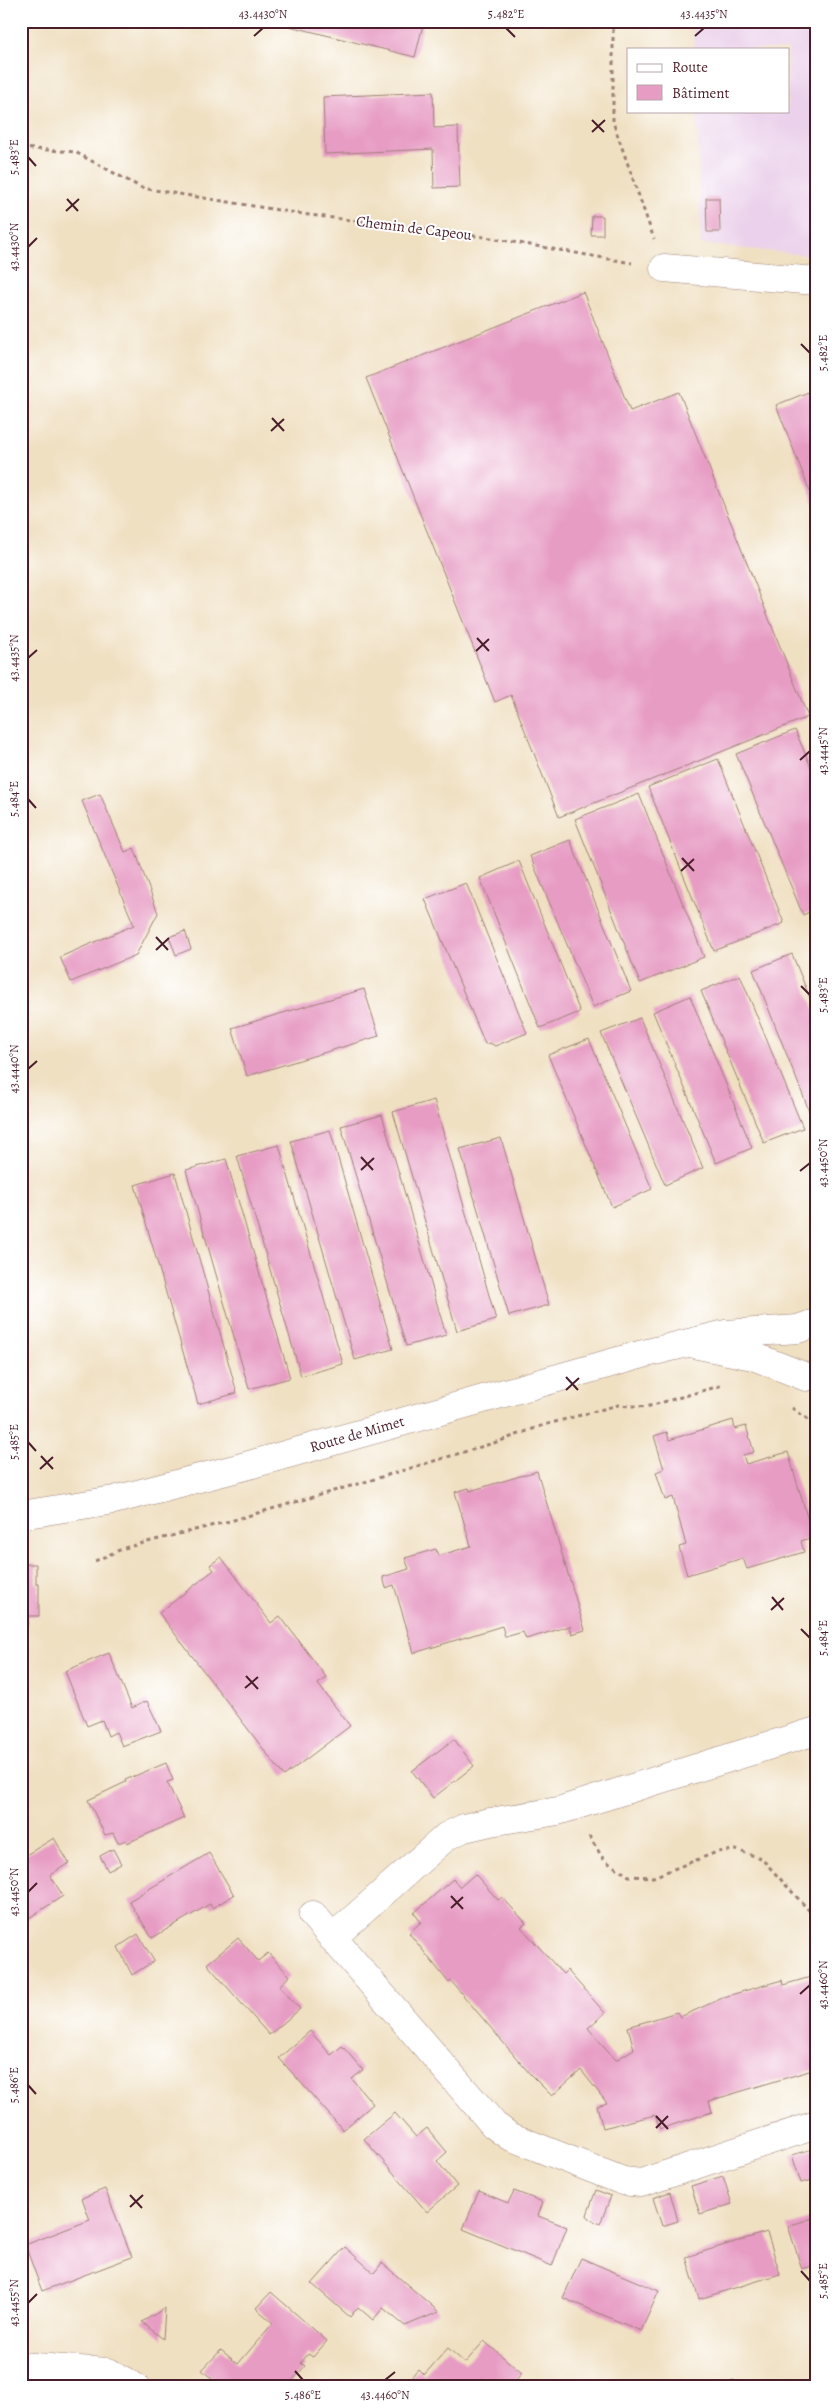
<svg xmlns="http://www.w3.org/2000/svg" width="837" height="2408" font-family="Alegreya,serif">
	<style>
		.built { fill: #ebd1eb }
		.building { fill: #e79cc4 }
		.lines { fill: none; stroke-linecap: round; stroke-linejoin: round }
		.street-casing { stroke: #9d8076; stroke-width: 29 }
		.secondary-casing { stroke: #9d8076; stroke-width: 29 }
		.path { stroke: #9d8076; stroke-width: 3; stroke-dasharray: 4 4; stroke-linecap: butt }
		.street { stroke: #fff; stroke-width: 28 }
		.secondary { stroke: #fff; stroke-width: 28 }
		.ticks { fill: none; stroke: #4a1f2b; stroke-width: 2 }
		.labels { text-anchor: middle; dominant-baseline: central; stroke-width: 4; stroke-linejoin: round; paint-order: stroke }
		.street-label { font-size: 15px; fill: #4a1f2b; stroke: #fff }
		.neatline { fill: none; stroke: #4a1f2b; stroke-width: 2 }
		.ticks-label { font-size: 12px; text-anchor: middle; fill: #4a1f2b }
	</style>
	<rect width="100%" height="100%" fill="#fff"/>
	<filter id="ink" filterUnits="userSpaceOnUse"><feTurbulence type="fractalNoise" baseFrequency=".02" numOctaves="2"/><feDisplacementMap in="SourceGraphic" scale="10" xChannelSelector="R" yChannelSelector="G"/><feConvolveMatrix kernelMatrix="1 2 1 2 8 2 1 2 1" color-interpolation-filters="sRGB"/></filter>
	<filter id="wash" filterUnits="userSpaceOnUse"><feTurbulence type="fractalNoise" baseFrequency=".0096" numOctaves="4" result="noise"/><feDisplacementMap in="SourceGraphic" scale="20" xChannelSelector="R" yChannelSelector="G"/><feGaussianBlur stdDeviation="1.12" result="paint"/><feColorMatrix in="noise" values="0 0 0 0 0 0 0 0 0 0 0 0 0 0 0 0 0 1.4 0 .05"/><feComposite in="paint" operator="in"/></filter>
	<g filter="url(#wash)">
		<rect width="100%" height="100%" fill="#f0e0c2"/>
		<path class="built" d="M693,21H816V256L701,244L697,111H788V49H694Z"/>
		<g id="blocks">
			<path class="building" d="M290,21H424L415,57L289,26Z
				M433,92L434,128L458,127L460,187L434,188L433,149L325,154L323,97Z
				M706,198H719L720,232H707Z
				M592,216H603V235H591Z
				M583,292L630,411L679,392L808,717L559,817L511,695L495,702L366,378Z
				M816,389V507L776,405Z
				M795,730L816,779V909L803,915L736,754Z
				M718,759L784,923L714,951L648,787Z
				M100,794L125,852L134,848L158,913L136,955L71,982L60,957L134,925L82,801Z
				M639,794L704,957L640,983L575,819Z
				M570,840L631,991L593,1007L530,856Z
				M519,861L580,1012L540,1028L480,878Z
				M466,883L527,1033L495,1046L490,1043L485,1044L425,899Z
				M185,931L191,949L176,955L169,937Z
				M792,954L816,1013L814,1123L753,970Z
				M740,975L803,1128L764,1143L701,991Z
				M364,989L379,1036L247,1076L232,1028Z
				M690,996L752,1148L716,1163L653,1012Z
				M640,1018L703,1168L665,1185L601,1033Z
				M589,1039L652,1189L612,1207L548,1055Z
				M434,1100L496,1320L457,1331L393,1112Z
				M382,1115L446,1335L406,1346L341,1126Z
				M330,1130L393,1349L355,1360L291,1141Z
				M501,1138L549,1305L509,1316L460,1149Z
				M279,1145L343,1364L301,1376L237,1156Z
				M226,1159L290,1378L249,1389L186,1170Z
				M175,1173L237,1393L198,1404L135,1185Z
				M733,1420L735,1429L746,1426L754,1452L743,1455L746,1464L788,1452L813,1537L801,1541L804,1552L747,1569L743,1558L687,1575L679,1547L686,1545L673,1497L665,1500L656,1472L664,1469L654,1436L667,1432L669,1440Z
				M537,1471L585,1630L572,1634L570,1626L526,1639L523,1632L505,1637L502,1626L414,1653L394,1585L386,1588L383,1577L409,1569L405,1558L436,1549L438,1556L471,1546L455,1492L469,1488L470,1491Z
				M221,1557L271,1623L280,1616L326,1677L318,1684L350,1726L284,1776L159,1613L214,1570L210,1565Z
				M21,1564H36V1584H39V1616H27V1625H21Z
				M109,1653L132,1708L147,1701L161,1731L122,1746L116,1732L108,1736L102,1720L87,1726L65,1671Z
				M454,1739L474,1766L433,1798L412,1771Z
				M166,1763L173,1780L167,1782L184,1818L127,1843L126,1840L118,1843L113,1833L105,1835L88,1800L126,1782L125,1780Z
				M54,1838L69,1863L50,1875L63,1896L21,1923V1858Z
				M113,1849L121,1864L108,1871L100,1856Z
				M209,1853L234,1895L212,1908L210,1904L152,1938L129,1901Z
				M475,1874L498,1900L502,1897L526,1923L521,1927L563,1974L567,1970L605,2013L588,2028L616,2060L634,2049L628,2027L677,2012L680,2017L727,1996L782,1980L783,1985L814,1976L816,1982V2069L709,2101L712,2112L660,2129L655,2115L603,2128L597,2106L607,2103L581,2070L552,2096L530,2074L451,1981L449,1983L409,1933L421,1922L414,1913L453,1879L460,1887Z
				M138,1934L154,1961L132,1975L118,1947Z
				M238,1938L258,1961L268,1953L290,1976L279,1986L300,2009L269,2035L207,1964Z
				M310,2031L331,2055L342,2046L363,2070L352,2079L373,2104L343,2130L279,2058Z
				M395,2113L416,2137L427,2128L447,2152L437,2161L457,2186L427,2212L364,2139Z
				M816,2148V2179L801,2183L792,2155Z
				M723,2176L732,2204L700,2214L691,2186Z
				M105,2189L132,2257L42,2291L25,2245L90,2220L82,2198Z
				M596,2190L611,2196L600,2224L589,2219L587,2215Z
				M479,2191L508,2203L514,2191L543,2202L538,2216L567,2227L552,2266L463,2229Z
				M670,2192L678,2221L662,2226L653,2198Z
				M816,2217V2265L802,2269L788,2226Z
				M767,2232L780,2274L699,2299L686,2257Z
				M345,2247L374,2273L382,2263L439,2312L405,2326L383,2308L373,2320L358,2307L350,2317L312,2284Z
				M581,2258L659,2291L641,2331L563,2298Z
				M271,2292L327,2341L313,2357L308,2354L301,2363L305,2366L287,2387H221L202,2370L221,2350L238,2364L273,2323L256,2308Z
				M165,2308L163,2339L142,2322Z
				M484,2341L522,2373L510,2387H492L482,2378L475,2387H406L404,2385L418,2369L424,2375L448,2348L465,2363Z
				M732,2380L750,2386V2387H729Z"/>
		</g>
	</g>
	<g filter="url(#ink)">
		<use href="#blocks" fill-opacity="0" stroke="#9d8076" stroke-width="1"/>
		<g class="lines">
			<g class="street-casing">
				<path id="street" d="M664,268L816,281
					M313,1915L494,2125L509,2136L623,2181L641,2183L816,2125
					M332,1938L447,1836L464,1828L490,1822L558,1811L816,1731
					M21,2366L108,2372L135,2387"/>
			</g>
			<g class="secondary-casing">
				<path id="secondary" d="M698,1345L753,1356L806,1377
					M21,1515L114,1500L242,1467L643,1354L725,1334L798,1329L812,1324"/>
			</g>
			<path class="path" d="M613,21V122L654,239
				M21,148L75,152L142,188L309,215L485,237L632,263
				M792,1408L816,1425
				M95,1561L124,1548L230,1521L368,1481L500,1441L544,1425L618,1405L646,1407L723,1385
				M589,1836L604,1860L629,1876L653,1877L717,1852L736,1850L761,1858L816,1918"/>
			<use href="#street" class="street"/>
			<use href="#secondary" class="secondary"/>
		</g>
	</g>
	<path class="ticks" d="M506,28L515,37M254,36L263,28M695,36L704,28M592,120L604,132M592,132L605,120M28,157L36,166M67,199L78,211M66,211L79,199M28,247L37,238M801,344L810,353M272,418L284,431M271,431L284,419M477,638L489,651M476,651L489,639M28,658L37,650M800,760L810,751M28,799L36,808M682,858L694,871M681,871L694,859M156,937L168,950M156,950L169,938M801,986L810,995M28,1069L37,1061M361,1157L373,1170M361,1170L374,1158M800,1171L810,1163M566,1377L578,1390M566,1390L579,1378M28,1442L36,1451M41,1456L53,1469M40,1469L53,1457M772,1597L783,1610M771,1610L784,1598M801,1629L810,1638M246,1676L258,1689M245,1688L258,1677M28,1892L37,1883M451,1896L463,1909M451,1908L463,1897M800,1994L810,1985M28,2085L36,2094M656,2116L668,2129M656,2128L668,2116M130,2195L142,2208M130,2207L143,2195M801,2271L810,2281M28,2303L37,2294M295,2371L303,2380M385,2380L395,2372"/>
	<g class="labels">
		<g class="street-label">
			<text transform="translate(414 228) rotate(7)">Chemin de Capeou</text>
			<text transform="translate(357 1434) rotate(-16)">Route de Mimet</text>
		</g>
	</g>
	<rect width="837" height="2408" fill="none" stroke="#fff" stroke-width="55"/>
	<rect x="627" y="48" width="162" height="65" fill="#ffffff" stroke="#b7a5aa"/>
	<rect x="637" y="64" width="25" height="8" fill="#ffffff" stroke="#b7a5aa"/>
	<text x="672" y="72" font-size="15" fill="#4a1f2b">Route</text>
	<rect x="637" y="85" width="25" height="15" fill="#e79cc4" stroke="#b7a5aa"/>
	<text x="672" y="98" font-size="15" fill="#4a1f2b">Bâtiment</text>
	<rect x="28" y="28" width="782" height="2352" class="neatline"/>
	<g class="ticks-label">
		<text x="263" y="18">43.4430°N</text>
		<text x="506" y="18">5.482°E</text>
		<text x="704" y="18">43.4435°N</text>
		<text transform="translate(14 157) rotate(-90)" y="4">5.483°E</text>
		<text transform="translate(14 247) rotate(-90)" y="4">43.4430°N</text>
		<text transform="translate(823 353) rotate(-90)" y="4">5.482°E</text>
		<text transform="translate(14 658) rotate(-90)" y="4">43.4435°N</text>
		<text transform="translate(823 751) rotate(-90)" y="4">43.4445°N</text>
		<text transform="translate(14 799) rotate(-90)" y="4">5.484°E</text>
		<text transform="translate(823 995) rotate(-90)" y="4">5.483°E</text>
		<text transform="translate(14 1069) rotate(-90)" y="4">43.4440°N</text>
		<text transform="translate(823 1163) rotate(-90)" y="4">43.4450°N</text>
		<text transform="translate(14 1442) rotate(-90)" y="4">5.485°E</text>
		<text transform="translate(823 1638) rotate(-90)" y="4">5.484°E</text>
		<text transform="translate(14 1892) rotate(-90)" y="4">43.4450°N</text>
		<text transform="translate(823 1985) rotate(-90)" y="4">43.4460°N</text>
		<text transform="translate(14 2085) rotate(-90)" y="4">5.486°E</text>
		<text transform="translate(823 2281) rotate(-90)" y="4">5.485°E</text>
		<text transform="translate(14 2303) rotate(-90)" y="4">43.4455°N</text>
		<text x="303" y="2399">5.486°E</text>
		<text x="385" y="2399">43.4460°N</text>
	</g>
</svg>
